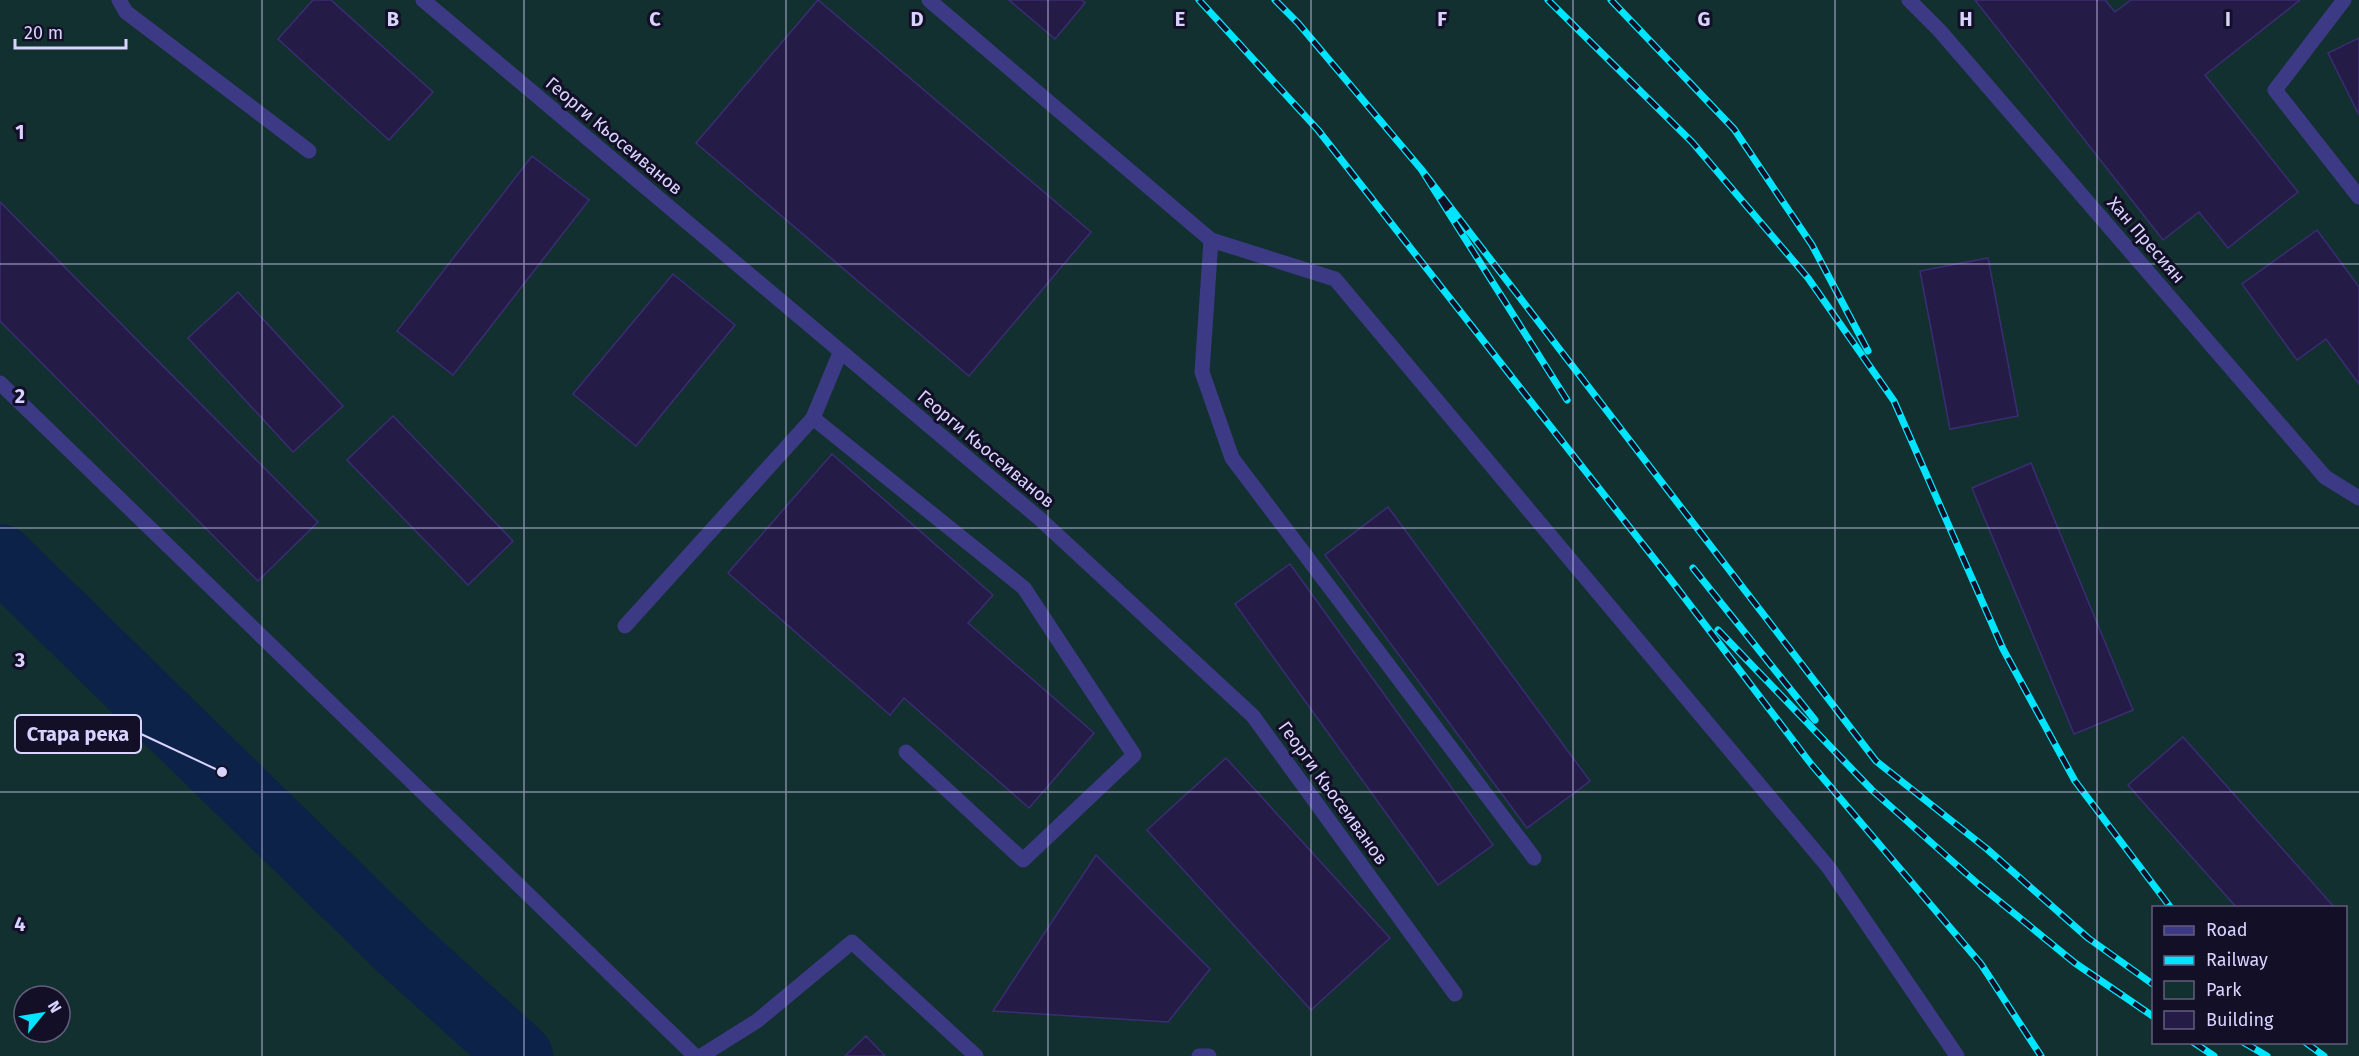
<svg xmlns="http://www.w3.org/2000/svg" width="2359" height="1056" font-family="'Fira Sans',sans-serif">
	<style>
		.green { fill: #12302f; fill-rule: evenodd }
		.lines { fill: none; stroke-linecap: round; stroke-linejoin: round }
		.river { stroke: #0c2248; stroke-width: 66 }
		.building { fill: #241b47; stroke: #3b2d73; stroke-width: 1.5 }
		.service { stroke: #3d3a85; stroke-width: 15 }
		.minor { stroke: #3d3a85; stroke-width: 15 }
		.tertiary { stroke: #3d3a85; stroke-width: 15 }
		.rail-casing { stroke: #00e5ff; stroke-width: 7 }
		.rail { stroke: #130f26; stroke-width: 4.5; stroke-dasharray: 14; stroke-linecap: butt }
		.grid { fill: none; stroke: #d9d4ff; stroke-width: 1.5; stroke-opacity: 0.55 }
		.labels { text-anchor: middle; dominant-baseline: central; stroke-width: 6; stroke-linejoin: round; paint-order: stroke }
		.street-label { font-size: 18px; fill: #d9d4ff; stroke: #130f26 }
		.grid-label { font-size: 20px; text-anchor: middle; font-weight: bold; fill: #d9d4ff; stroke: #130f26; stroke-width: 6; stroke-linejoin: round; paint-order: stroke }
		.leader { fill: none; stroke: #d9d4ff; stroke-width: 2 }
		.callout-dot { fill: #d9d4ff; stroke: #130f26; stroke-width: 2 }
		.callout { fill: #130f26; stroke: #d9d4ff; stroke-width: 2 }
		.callout-label { font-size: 20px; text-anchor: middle; font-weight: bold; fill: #d9d4ff }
	</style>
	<rect width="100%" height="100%" fill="#130f26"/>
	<path class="green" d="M0,0H2359V1056H0ZM2154,908H2346V1042H2154ZM24,996H60V1032H24Z"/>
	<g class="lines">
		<path class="river" d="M0,557L403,950L520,1056"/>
	</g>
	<path class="building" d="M313,0H331L433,92L389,140L278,39Z
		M818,0L1091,232L969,376L696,143Z
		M1009,0H1082L1085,3L1055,39Z
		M1975,0H2105L2115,12L2131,0H2300L2205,75L2298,192L2228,248L2199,212L2163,240Z
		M2359,38V115L2328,53Z
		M532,156L589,200L453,375L397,331Z
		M0,202L318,522L258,581L0,321Z
		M2317,230L2359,287V384L2326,339L2297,360L2242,284Z
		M1988,258L2018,416L1950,429L1920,271Z
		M673,274L735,325L636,446L573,394Z
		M238,292L343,406L293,452L188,338Z
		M393,416L513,541L468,585L347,460Z
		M832,454L993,595L968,623L1094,733L1029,808L904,698L890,715L728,573Z
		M2031,463L2133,710L2074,734L1972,488Z
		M1388,507L1590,781L1527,828L1325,555Z
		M1290,564L1493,845L1438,885L1235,604Z
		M2183,737L2335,908H2237L2128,785Z
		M1226,758L1390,938L1311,1010L1147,830Z
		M1096,855L1210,969L1168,1022L993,1011Z
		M866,1036L885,1056H845Z"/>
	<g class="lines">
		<path class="service" d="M119,0L126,12L309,151
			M2344,0L2275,90L2359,197
			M840,353L813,418L1024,588L1134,755L1023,860L906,752
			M0,383L695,1056
			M625,626L813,418
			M1534,858L1232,458L1202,372L1211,240L1335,279L1829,868L1957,1056
			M701,1056L757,1021L852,942L976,1056
			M1199,1056H1209"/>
		<path class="minor" d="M423,0L1040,519L1253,716L1455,994
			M929,0L1211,240"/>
		<path class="tertiary" d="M1909,0L1940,31L2325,477L2359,498"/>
		<g class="rail-casing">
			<path id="rail" d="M1199,0L1318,130L1674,584L1811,764L1981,964L2041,1056
				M1275,0L1298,23L1421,169
				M1548,0L1692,142L1808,278L1894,401L2003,649L2075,781L2171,908
				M1611,0L1734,129L1812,245L1868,351
				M1567,400L1421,169L1876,761L1987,849L2088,938L2154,985
				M1693,568L1815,720
				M1718,630L1872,790L1978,884L2075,963L2154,1017
				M2193,1042L2214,1056
				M2243,1042L2267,1056
				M2305,1042L2324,1056"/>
		</g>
		<use href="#rail" class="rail"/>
	</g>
	<path class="grid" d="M262,0V1056M524,0V1056M786,0V1056M1048,0V1056M1311,0V1056M1573,0V1056M1835,0V1056M2097,0V1056M0,264H2359M0,528H2359M0,792H2359"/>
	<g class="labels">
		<g class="street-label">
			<text transform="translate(614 136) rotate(40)">Георги Кьосеиванов</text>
			<text transform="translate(2146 240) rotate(49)">Хан Пресиян</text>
			<text transform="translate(986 449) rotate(40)">Георги Кьосеиванов</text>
			<text transform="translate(1333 793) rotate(54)">Георги Кьосеиванов</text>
		</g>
	</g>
	<g class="grid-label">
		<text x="393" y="26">B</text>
		<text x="655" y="26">C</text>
		<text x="917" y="26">D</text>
		<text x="1180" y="26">E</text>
		<text x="1442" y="26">F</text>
		<text x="1704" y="26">G</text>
		<text x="1966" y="26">H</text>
		<text x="2228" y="26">I</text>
		<text x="20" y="139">1</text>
		<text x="20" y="403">2</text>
		<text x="20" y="667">3</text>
		<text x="20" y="931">4</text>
	</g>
	<path class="leader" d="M222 772L141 734"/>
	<circle class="callout-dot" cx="222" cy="772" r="6"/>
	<rect class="callout" x="15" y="715" width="126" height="38" rx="6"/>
	<g class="callout-label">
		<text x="78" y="741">Стара река</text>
	</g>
	<rect x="2152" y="906" width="195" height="138" fill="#130f26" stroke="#625e7d" stroke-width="1.5"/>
	<rect x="2164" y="926" width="30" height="9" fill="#3d3a85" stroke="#625e7d" stroke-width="1.5"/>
	<text x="2206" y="936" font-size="18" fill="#d9d4ff">Road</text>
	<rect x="2164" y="956" width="30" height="9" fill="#00e5ff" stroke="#625e7d" stroke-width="1.5"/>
	<text x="2206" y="966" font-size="18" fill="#d9d4ff">Railway</text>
	<rect x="2164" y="981" width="30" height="18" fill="#12302f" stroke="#625e7d" stroke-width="1.5"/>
	<text x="2206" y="996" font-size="18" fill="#d9d4ff">Park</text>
	<rect x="2164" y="1011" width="30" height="18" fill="#241b47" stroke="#625e7d" stroke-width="1.5"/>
	<text x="2206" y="1026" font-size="18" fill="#d9d4ff">Building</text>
	<g transform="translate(42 1014) rotate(60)"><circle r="28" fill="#130f26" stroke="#625e7d" stroke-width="1.5"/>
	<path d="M0-4.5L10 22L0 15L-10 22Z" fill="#00e5ff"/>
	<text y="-9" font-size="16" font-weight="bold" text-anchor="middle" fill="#d9d4ff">N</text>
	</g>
	<path d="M15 39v9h111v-9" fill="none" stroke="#d9d4ff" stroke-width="3"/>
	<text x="24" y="39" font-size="18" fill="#d9d4ff" stroke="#130f26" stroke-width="4.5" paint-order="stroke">20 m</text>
</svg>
